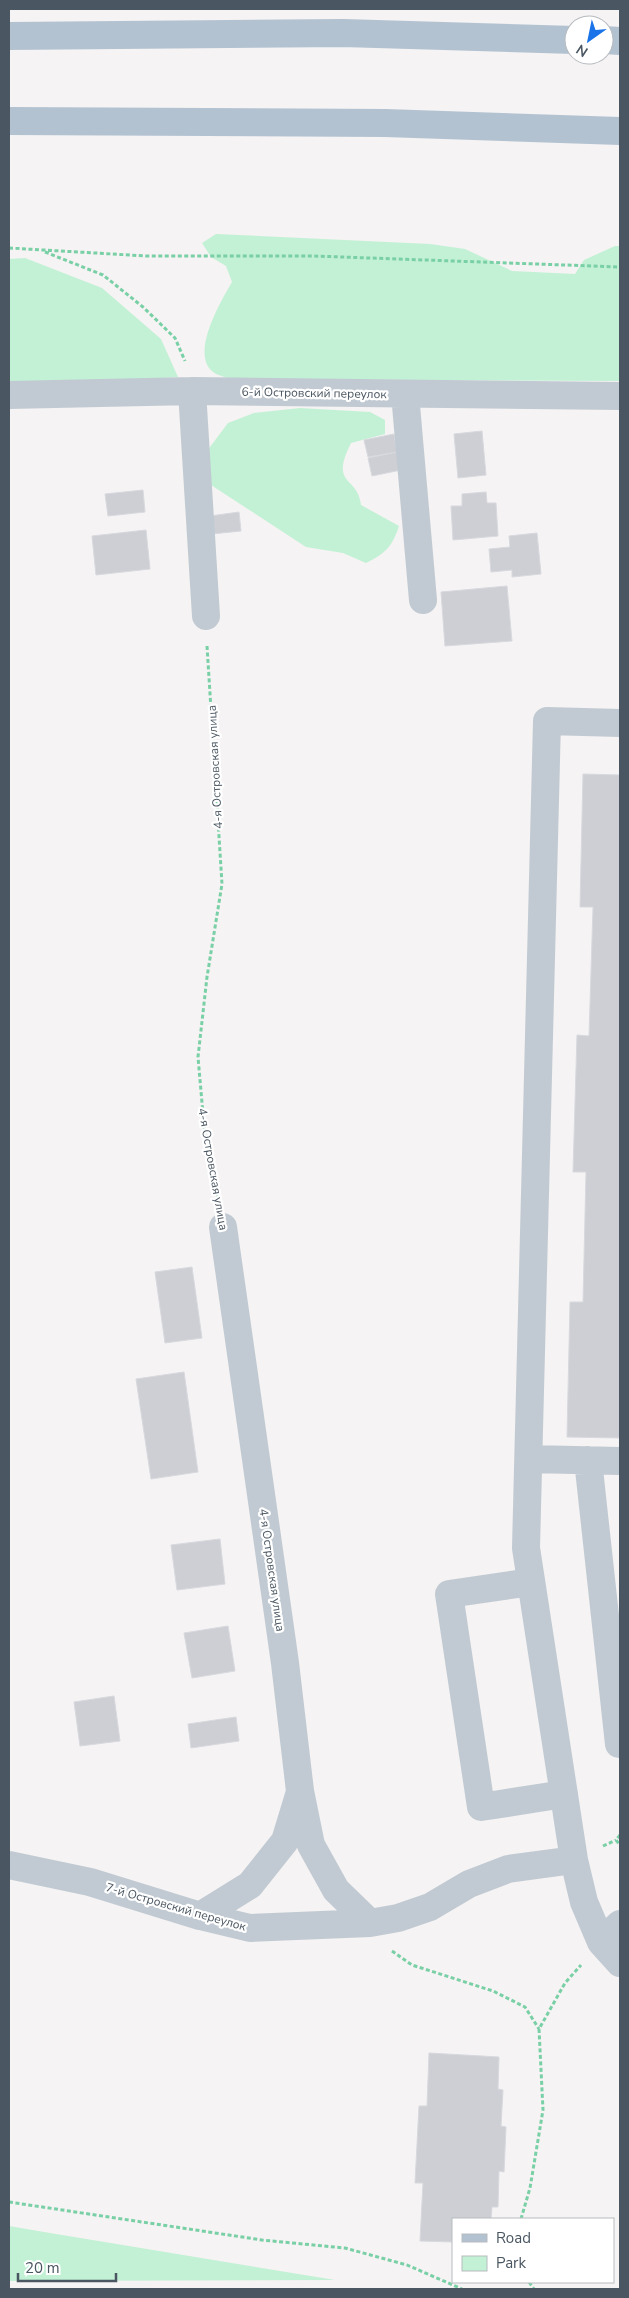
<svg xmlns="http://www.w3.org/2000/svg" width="629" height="2298" font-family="'Nunito Sans',sans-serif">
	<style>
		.green { fill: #c3f1d5 }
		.building { fill: #cdcfd5; stroke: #d7d9de }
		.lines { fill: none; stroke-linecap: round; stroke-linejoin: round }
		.path { stroke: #7ad0a6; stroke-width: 3; stroke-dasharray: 4 2.5; stroke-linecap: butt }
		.minor { stroke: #c1cad2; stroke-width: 28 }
		.major { stroke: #b3c2d1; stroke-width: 28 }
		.labels { text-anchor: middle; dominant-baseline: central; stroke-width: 4.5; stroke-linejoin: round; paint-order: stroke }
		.street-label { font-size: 12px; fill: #4a5661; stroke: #fff }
	</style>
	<rect width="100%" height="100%" fill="#f5f3f3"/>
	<path class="green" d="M216,234L430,244L465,249L512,271L575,274L584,260L615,246H620V381L230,379C226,377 220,376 216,374C187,358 221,301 232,282L226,266L211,257L202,243Z
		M25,258L102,288L161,339L178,377L9,389V259Z
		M300,408L370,412L385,420V434L351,443C329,487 358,475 361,505L399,526C392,547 386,553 366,563L343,553L306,547L211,485L207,451L228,423L254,413Z
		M9,2226L50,2233L335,2280L9,2281Z"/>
	<path class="building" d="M482,431L486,475L458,478L454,434Z
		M394,434L397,452L368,457L364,440Z
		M397,452L401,470L372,476L368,458Z
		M143,490L145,512L108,516L105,494Z
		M486,492L487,503H496L498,536L453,540L451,506H462V494Z
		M239,512L241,531L212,534L210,516Z
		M146,530L150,569L96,575L92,536Z
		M537,533L541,574L512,577V570L491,572L489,549L510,547L509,536Z
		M507,586L512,641L445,646L441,592Z
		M583,774L620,775V1438L567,1437L570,1302H583L586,1172H573L577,1035L589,1036L593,907H580Z
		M192,1267L202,1338L165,1343L155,1272Z
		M184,1372L198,1472L151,1479L136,1379Z
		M220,1539L225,1584L177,1590L171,1545Z
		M228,1626L235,1671L192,1678L184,1633Z
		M114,1696L120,1741L80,1746L74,1702Z
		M236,1717L239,1741L191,1748L188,1724Z
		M429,2053L499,2057L498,2089L503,2090L501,2126L506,2127L504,2172L499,2171L498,2207H492L491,2219H453V2242L420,2241L423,2183H415L419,2106H427Z"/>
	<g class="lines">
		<path class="path" d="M9,248L147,256H314L620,267
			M45,252L103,275L143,307L175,338L185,361
			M207,646L222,884L207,977L198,1057L205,1137L218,1199
			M620,1835L616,1840L620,1845
			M603,1846L616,1840
			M392,1951L412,1965L493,1991L525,2007L539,2029
			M9,2202L262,2240L345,2248L407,2265L462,2289
			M521,2219L530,2188L543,2110L539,2029L565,1983L581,1965
			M529,2282L534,2289"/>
		<path class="minor" d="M192,391L206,616
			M405,394L423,600
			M9,395L192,391L620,396
			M223,1227L285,1663L300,1791L311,1845L336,1890L370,1923
			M529,1459L620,1461
			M588,1460L619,1744
			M531,1582L449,1594L481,1807L564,1794
			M9,1865L90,1882L200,1916L250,1928L370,1923L398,1918L430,1907L469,1884L508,1869L574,1860
			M200,1916L250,1885L285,1841L299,1795
			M620,1924L601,1942L620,1963
			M601,1942L584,1902L574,1860L526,1548L547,721L620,723"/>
		<path class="major" d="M9,36L343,33L574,40
			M604,40L620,41
			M9,121L385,123L620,131"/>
	</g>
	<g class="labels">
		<g class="street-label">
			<text transform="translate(314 393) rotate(1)">6-й Островский переулок</text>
			<text transform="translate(215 767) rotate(-93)">4-я Островская улица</text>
			<text transform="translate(213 1169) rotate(80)">4-я Островская улица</text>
			<text transform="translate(272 1570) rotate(82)">4-я Островская улица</text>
			<text transform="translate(176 1907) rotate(16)">7-й Островский переулок</text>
		</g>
	</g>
	<rect width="629" height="2298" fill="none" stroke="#4a5661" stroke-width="20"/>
	<rect x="452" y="2218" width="162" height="65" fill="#ffffff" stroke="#b7bbc0"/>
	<rect x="462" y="2234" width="25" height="8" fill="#b3c2d1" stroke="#b7bbc0"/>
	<text x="496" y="2243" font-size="15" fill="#4a5661">Road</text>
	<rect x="462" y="2256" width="25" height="15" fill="#c3f1d5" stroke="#b7bbc0"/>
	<text x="496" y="2268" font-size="15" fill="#4a5661">Park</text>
	<g transform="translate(589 40) rotate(213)"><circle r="24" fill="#ffffff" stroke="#b7bbc0"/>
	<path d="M0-4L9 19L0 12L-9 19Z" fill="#1a73e8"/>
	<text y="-8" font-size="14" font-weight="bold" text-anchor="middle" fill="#4a5661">N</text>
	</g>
	<path d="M18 2273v8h98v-8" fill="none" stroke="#4a5661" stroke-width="2.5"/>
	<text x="25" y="2273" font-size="15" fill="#4a5661" stroke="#ffffff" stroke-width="4" paint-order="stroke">20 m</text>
</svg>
